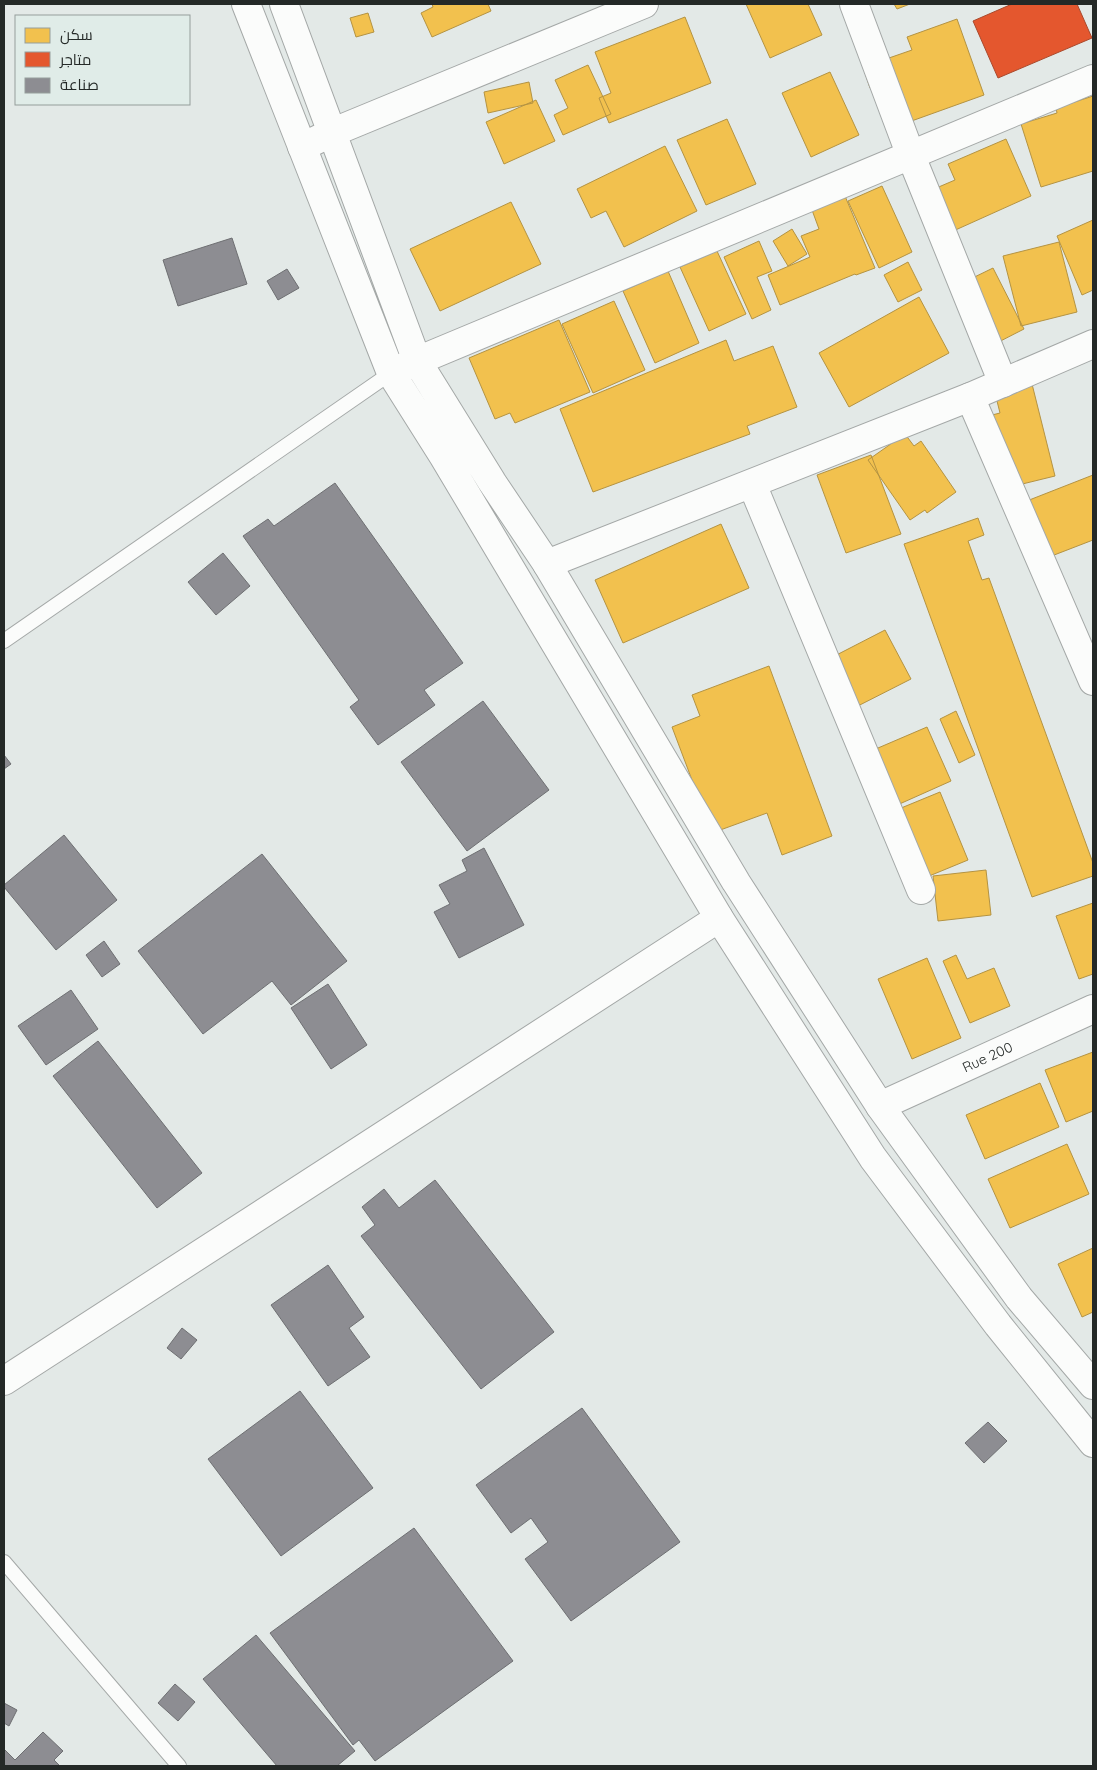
<svg xmlns="http://www.w3.org/2000/svg" width="1097" height="1770" font-family="Quicksand,Cairo,sans-serif">
	<style>
		.homes { fill: #f2c14e; stroke: #b49342 }
		.shops { fill: #e4572e; stroke: #aa492c }
		.industry { fill: #8d8d92; stroke: #6e6f72 }
		.lines { fill: none; stroke-linecap: round; stroke-linejoin: round }
		.lane-casing { stroke: #a4a8a7; stroke-width: 16 }
		.street-casing { stroke: #a4a8a7; stroke-width: 30 }
		.secondary-casing { stroke: #a4a8a7; stroke-width: 30 }
		.lane { stroke: #fbfcfb; stroke-width: 14 }
		.street { stroke: #fbfcfb; stroke-width: 28 }
		.secondary { stroke: #fbfcfb; stroke-width: 28 }
		.labels { text-anchor: middle; dominant-baseline: central; stroke-width: 5; stroke-linejoin: round; paint-order: stroke }
		.street-label { font-size: 14px; fill: #242927; stroke: #e0ece8 }
	</style>
	<rect width="100%" height="100%" fill="#e3e9e7"/>
	<path class="homes" d="M432,4H488L491,11L432,37L421,13L433,7Z
		M746,4H808L822,35L770,58Z
		M894,4H910L897,9Z
		M368,13L374,32L356,37L350,18Z
		M685,17L711,83L609,123L599,98L611,93L595,52Z
		M957,19L984,95L906,123L891,80L870,88L863,67L912,50L907,37Z
		M588,65L611,114L563,135L554,115L568,108L555,80Z
		M830,72L859,135L811,157L782,93Z
		M529,82L533,103L488,113L484,92Z
		M1093,96V171L1041,187L1021,124L1057,113L1056,108Z
		M536,100L555,141L504,164L486,122Z
		M727,119L756,184L706,205L677,140Z
		M1006,139L1031,196L931,241L913,198L955,180L948,164Z
		M665,146L697,211L624,247L606,211L591,218L577,189Z
		M882,186L912,252L879,268L848,201Z
		M845,196L875,268L856,275L855,274L780,305L768,275L810,257L801,236L819,229L812,210Z
		M511,202L541,264L440,311L410,249Z
		M1093,220V290L1082,295L1057,236Z
		M792,229L807,254L788,266L773,241Z
		M759,241L772,271L757,277L771,310L752,319L724,257Z
		M1059,242L1077,312L1021,326L1003,256Z
		M717,251L746,314L709,331L680,267Z
		M908,262L922,290L898,302L884,275Z
		M993,268L1024,329L983,350L952,288Z
		M668,271L699,343L655,363L623,291Z
		M919,297L949,353L849,407L819,353Z
		M614,301L645,370L593,393L562,324Z
		M559,320L590,392L515,423L510,413L495,419L469,358Z
		M726,340L734,361L773,346L797,407L747,426L750,434L593,492L560,409Z
		M1032,384L1055,476L1002,489L984,417L1000,413L995,393Z
		M905,434L914,446L921,441L956,492L927,513L925,510L910,520L868,460Z
		M871,455L901,534L846,553L817,475Z
		M1093,475V540L1036,562L1014,506Z
		M978,518L984,535L968,541L982,580L989,578L1093,863V876L1032,897L904,544Z
		M721,524L749,588L623,643L595,580Z
		M885,630L911,679L844,713L819,664Z
		M769,666L832,836L782,855L767,813L712,833L672,727L700,716L692,695Z
		M956,711L975,755L959,763L940,719Z
		M927,727L951,781L895,806L871,751Z
		M940,792L968,860L917,881L889,813Z
		M986,870L991,915L938,921L933,876Z
		M1093,903V974L1079,979L1056,916Z
		M956,955L967,979L994,968L1010,1006L970,1023L943,961Z
		M927,958L961,1038L912,1059L878,979Z
		M1093,1052V1111L1066,1122L1045,1070Z
		M1040,1083L1059,1127L985,1159L966,1115Z
		M1067,1144L1089,1194L1010,1228L988,1179Z
		M1093,1248V1312L1082,1317L1058,1264Z"/>
	<path class="shops" d="M1012,4H1077L1092,38L998,78L973,21Z"/>
	<path class="industry" d="M232,238L247,284L178,306L163,260Z
		M287,269L299,288L278,300L267,281Z
		M335,483L463,663L424,690L435,705L378,745L350,707L359,700L243,536L268,519L274,526Z
		M223,553L250,586L216,615L188,582Z
		M483,701L549,790L467,851L401,762Z
		M4,755L11,764L4,769Z
		M64,835L117,900L56,950L4,887V885Z
		M484,848L524,925L459,958L434,912L450,904L439,885L467,871L462,860Z
		M262,854L347,961L291,1005L272,981L203,1034L138,951Z
		M104,941L120,964L102,977L86,955Z
		M328,984L367,1045L331,1069L291,1008Z
		M71,990L98,1029L46,1065L18,1026Z
		M98,1041L202,1173L157,1208L53,1076Z
		M435,1180L554,1332L481,1389L361,1236L375,1225L362,1207L384,1189L399,1208Z
		M328,1265L364,1317L349,1328L370,1357L328,1386L271,1305Z
		M182,1328L197,1340L181,1359L167,1348Z
		M300,1391L373,1488L281,1556L208,1459Z
		M582,1408L680,1542L571,1621L525,1559L548,1542L531,1518L511,1533L476,1485Z
		M988,1422L1007,1441L984,1463L965,1443Z
		M414,1528L513,1661L375,1761L359,1740L353,1745L270,1633Z
		M256,1635L355,1751L337,1766H277L203,1679Z
		M175,1684L195,1702L178,1721L158,1703Z
		M4,1703L17,1710L9,1726L4,1723Z
		M43,1732L63,1751L54,1760L60,1766H4V1749L15,1760Z"/>
	<g class="lines">
		<g class="lane-casing">
			<path id="lane" d="M4,641L391,373
				M4,1562L179,1766"/>
		</g>
		<g class="street-casing">
			<g id="street">
				<path d="M854,4L911,156L1003,383"/>
				<path d="M302,147L331,133L644,4"/>
				<path d="M391,373L417,361L1093,79"/>
				<path d="M970,397L1093,681"/>
				<path d="M752,484L921,890"/>
				<path d="M547,564L970,397L1093,344"/>
				<path id="s1" d="M880,1106L1093,1009"/>
				<path d="M4,1381L719,918"/>
			</g>
		</g>
		<g class="secondary-casing">
			<path id="secondary" d="M246,4L391,373L444,457L719,918L873,1158L998,1325L1093,1443
				M284,4L417,361L492,482L547,564L736,882L880,1106L1019,1298L1093,1385"/>
		</g>
		<use href="#lane" class="lane"/>
		<use href="#street" class="street"/>
		<use href="#secondary" class="secondary"/>
	</g>
	<g class="labels">
		<g class="street-label">
			<text stroke="none"><textPath href="#s1" startOffset="118">Rue 200</textPath></text>
		</g>
	</g>
	<rect width="1097" height="1770" fill="none" stroke="#242927" stroke-width="10"/>
	<rect x="15" y="15" width="175" height="90" fill="#e0ece8" stroke="#959e9b"/>
	<rect x="25" y="28" width="25" height="15" fill="#f2c14e" stroke="#959e9b"/>
	<text x="60" y="40" font-size="15" fill="#242927">سكن</text>
	<rect x="25" y="52" width="25" height="15" fill="#e4572e" stroke="#959e9b"/>
	<text x="60" y="65" font-size="15" fill="#242927">متاجر</text>
	<rect x="25" y="78" width="25" height="15" fill="#8d8d92" stroke="#959e9b"/>
	<text x="60" y="90" font-size="15" fill="#242927">صناعة</text>
</svg>
